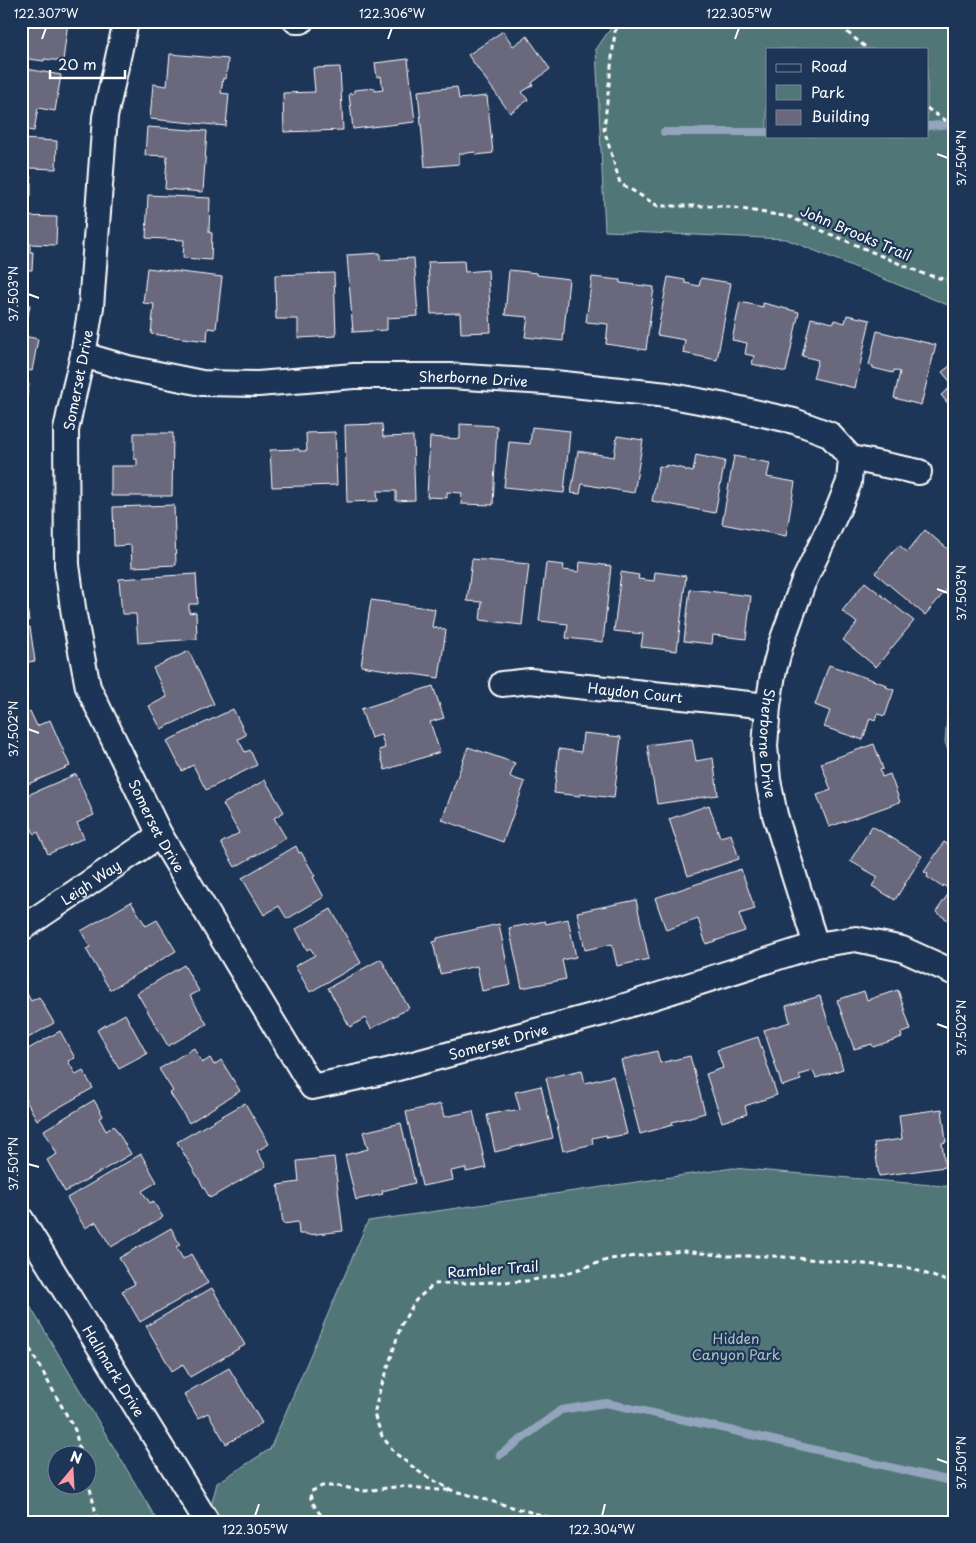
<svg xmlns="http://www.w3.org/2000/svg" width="976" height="1543" font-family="'Playpen Sans',sans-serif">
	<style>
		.green { fill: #517678; stroke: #a8babc; fill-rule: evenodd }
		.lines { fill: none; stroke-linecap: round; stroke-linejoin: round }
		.stream { stroke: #92a5bc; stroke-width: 8 }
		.building { fill: #6a687d; stroke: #fff }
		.street-casing { stroke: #fff; stroke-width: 28 }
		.path { stroke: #fff; stroke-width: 3; stroke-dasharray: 5 4; stroke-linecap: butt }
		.street { stroke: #1d3557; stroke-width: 24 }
		.ticks { fill: none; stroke: #fff; stroke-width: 2 }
		.labels { text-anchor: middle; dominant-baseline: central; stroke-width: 4.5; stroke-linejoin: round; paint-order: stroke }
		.street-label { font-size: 14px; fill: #fff; stroke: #1d3557 }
		.park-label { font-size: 14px; fill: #b1c1c2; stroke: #1d3557 }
		.neatline { fill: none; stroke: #fff; stroke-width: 2 }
		.ticks-label { font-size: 12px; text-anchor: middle; fill: #fff }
	</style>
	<rect width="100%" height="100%" fill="#1d3557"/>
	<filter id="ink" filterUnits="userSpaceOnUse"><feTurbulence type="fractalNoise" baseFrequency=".02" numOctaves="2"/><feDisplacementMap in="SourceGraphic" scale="10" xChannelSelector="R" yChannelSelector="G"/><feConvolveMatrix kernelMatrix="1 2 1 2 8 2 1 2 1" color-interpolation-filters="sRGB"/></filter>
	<g filter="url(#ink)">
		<path class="green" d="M616,21H955V308L786,239L605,231L596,49ZM767,49H927V136H767Z
			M955,648V770L945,742L953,650Z
			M733,1168L955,1187V1522H207L217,1483L270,1449L368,1221Z
			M21,1291L158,1522H21ZM58,1456H88V1486H58Z"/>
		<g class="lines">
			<path class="stream" d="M927,126L955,124
				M664,132H767
				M500,1455L561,1410L606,1403L717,1427L955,1482"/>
		</g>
		<path class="building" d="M21,21H68L63,61L44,59V61L21,58Z
			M515,21H573L572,29Z
			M503,31L513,46L527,36L550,69L532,83L533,85L522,92L528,100L510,113L468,55Z
			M170,54L228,59L226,79L223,78L221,93L229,94L226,126L150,119L153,84L167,86Z
			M408,59L415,122L353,129L349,94L354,93V90L375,88V91L383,90L381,76L377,77L375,63Z
			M340,67L343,130L284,132L283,93L315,92L313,68Z
			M21,68L61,75L55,111L38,108L34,131L21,129Z
			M457,87L459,99L487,96L493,153L476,155L475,152L459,154V164L425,167L418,91Z
			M147,127L207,131L203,192L165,189L167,156L145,155Z
			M21,139L57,141L56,169L29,168L28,177H31V196H28V202L21,201Z
			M148,195L210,198L209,232L212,233L211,260L183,258L184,240L146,238Z
			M21,216L57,217L56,245L30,244V252H33L32,270H25L24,284H21Z
			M380,253V260L414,258L418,316L387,318V330L353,332L347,255Z
			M464,261L465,272L488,270L491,332L461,333L460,313L431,314L428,262Z
			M147,268L222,277L216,329L208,328L207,341L151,334L154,304L143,303Z
			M509,270L537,273V275L569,279L563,341L525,337L528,317L505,315Z
			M334,273L336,336L298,338V319H276L275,275Z
			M592,277L620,280V283L654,287L646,350L606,344L608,324L586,322Z
			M668,277L685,280V283L699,286L701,278L731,283L717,360L683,353L685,340L657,335Z
			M740,302L763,307V303L799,312L786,372L752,364L754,356L745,354L747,343L732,340Z
			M21,303L30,305L24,336L38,339L32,371L21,369Z
			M847,315L870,320L855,388L813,378L818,360L802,356L811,318L833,323L834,320L845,323Z
			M877,331L936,345L921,405L894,398L900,372L894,370L893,373L873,368V366L869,365Z
			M955,362V412L941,395L953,385L942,372Z
			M21,383L29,384L24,413L21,412Z
			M382,424L383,437L413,436L415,500L396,501V491H377L378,501L347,502L345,425Z
			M460,424L497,426L493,505L461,504L462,493L447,492V498L427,497L430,437L460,439Z
			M532,427L570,431L564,493L504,487L509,442L530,444Z
			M335,432L337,485L272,487L270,450L299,449V451H307L306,433Z
			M134,433H173L172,496H111V466H137V459H134Z
			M617,436L643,440L634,493L582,484L580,494L571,493L578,451L614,457Z
			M696,455L725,461L715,513L652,501L659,466L666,467V465L685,469V470L693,472Z
			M734,456L770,463L767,477L795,482L786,536L722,524Z
			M21,471H24L23,499H21Z
			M174,505L176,565L132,567L131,545L114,546L113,507Z
			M925,530L955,555V580L925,615L875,573L899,545L907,552Z
			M472,559L529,564L522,625L480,620L482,602L467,601Z
			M580,562L611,566L603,642L566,638L568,624L539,621L546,563L564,565L563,570L579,572Z
			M621,572L639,575L638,579L654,581L655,572L686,576L677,651L641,647L643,634L614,631Z
			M196,574L198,604H189V613L196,612L197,639L138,643L136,614H122L119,579Z
			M865,582L914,621L876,667L843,640L857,623L842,611Z
			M24,585L29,621L21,622V586Z
			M690,589L751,596L746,639L713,635L712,644L684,641Z
			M371,600L435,609L432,627L446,630L439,678L361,666Z
			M30,627L35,661L22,663L27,695H21V628Z
			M189,651L214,704L161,729L149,706L167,697L153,668Z
			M829,665L887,685L886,687L894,690L885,716L877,714L875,720L870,718L863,740L824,727L830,711L815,705Z
			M433,686L444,718L430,722L440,752L385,770L379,750L385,748L381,735L371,738L361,709Z
			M233,709L246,735L238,739L245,752L250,750L257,765L206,790L193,765L182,771L167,741Z
			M30,711L37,726L50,720L70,766L21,787V715Z
			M583,733L621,737L614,798L580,794V796L554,793L559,749L581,752Z
			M692,739L696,761L713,758L718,795L657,804L647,745Z
			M874,744L883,769L880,770L882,777L890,774L900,802L829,827L817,795L831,790L821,763Z
			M468,747L515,763L510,777L525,782L503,842L442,820Z
			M76,774L94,815L77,823L84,838L48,854L38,832L34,834L21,803V798Z
			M265,780L284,812L274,818L286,838L235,867L221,843L239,833L223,804Z
			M709,805L720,837L731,834L739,859L688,876L669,819Z
			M872,826L922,856L895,900L872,886L878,877L850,861Z
			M944,842L955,849V925L936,912L951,890L943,885L942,887L927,877L928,874L924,872Z
			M296,846L299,853L301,852L315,876L313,877L324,897L287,919L279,906L264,915L242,878Z
			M741,869L755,909L739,914L745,931L706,944L698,919L666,930L655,898Z
			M636,900L649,959L617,966L612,944L585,950L577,912Z
			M131,902L146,926L157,920L176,951L110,990L86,949L90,947L81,931Z
			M331,909L361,963L310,992L295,966L315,955L310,948L307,950L296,929Z
			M568,919L576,957L562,960L566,979L522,988L509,928L545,921L546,924Z
			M499,924L511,985L482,991L477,966L440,974L433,942L437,941V938Z
			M381,959L409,1008L371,1029L365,1018L350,1027L328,988Z
			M184,965L199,991L190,996L207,1024L168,1046L137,993Z
			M21,975L26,984L23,986L31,1001L39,997L54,1023L21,1042Z
			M898,990L911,1030L901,1033L902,1037L873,1047L872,1044L854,1049L837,1000L864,991L867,1000Z
			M820,996L843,1069L816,1078L813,1071L799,1075L801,1080L782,1086L764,1030L790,1022L786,1006Z
			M125,1014L147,1054L119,1069L97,1030Z
			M60,1031L75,1058L68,1061L76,1075L83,1071L93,1088L37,1120L23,1095H21V1053Z
			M758,1037L777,1095L745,1106L747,1114L722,1122L706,1074L723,1068L717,1050Z
			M194,1048L202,1063L210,1058L214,1065L221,1060L240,1091L189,1123L170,1093L173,1091L159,1069Z
			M657,1051L660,1063L690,1056L705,1113L672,1122L673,1125L640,1134L621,1060Z
			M582,1070L585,1083L613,1076L627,1134L607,1138L606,1135L592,1138L593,1144L563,1151L546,1078Z
			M541,1086L553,1138L495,1152L487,1115L510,1110V1112L520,1110L515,1092Z
			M94,1100L103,1116L99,1118L106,1131L114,1126L131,1154L65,1192L47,1160L57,1154L44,1130Z
			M245,1103L269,1144L257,1151L266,1166L210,1198L177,1142Z
			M441,1104L444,1117L473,1111L486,1168L466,1172V1168L451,1171L453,1180L422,1186L406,1112Z
			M942,1109L946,1142L942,1143L945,1167L879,1176L874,1143L902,1139L899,1115Z
			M401,1123L415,1183L382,1191L383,1194L356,1200L345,1155L368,1149L363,1132Z
			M141,1154L157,1182L142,1191L150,1203L153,1201L163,1217L111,1247L96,1222L85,1228L67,1198Z
			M334,1157L343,1231L308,1235L307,1234H299L298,1222L283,1224L278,1185L299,1182L297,1161Z
			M171,1228L180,1245L176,1247L183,1259L191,1254L208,1283L140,1322L122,1291L135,1284L119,1258Z
			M212,1288L245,1345L190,1377L183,1364L172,1371L146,1326Z
			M229,1368L262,1423L226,1444L208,1413L198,1418L184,1394Z"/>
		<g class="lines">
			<g class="street-casing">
				<g id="street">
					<path id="s1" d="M126,21L105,117L91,307L83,355L74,392L66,430L67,565L74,615L88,687L160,835L312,1087L387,1071L603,1013L816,945L856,939L902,949L955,973"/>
					<path d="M296,21H301"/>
					<path id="s2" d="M83,355L128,368L202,383L258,384L354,376H450L545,382L667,395L731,407L794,421L829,434L851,458L849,482L839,507L803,583L781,644L773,674L768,706L765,746L768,780L775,815L816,945"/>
					<path d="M851,458L919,472"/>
					<path id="s3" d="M502,684L530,681L768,706"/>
					<path id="s4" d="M21,929L160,835"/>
					<path id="s5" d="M21,1219L207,1522"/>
				</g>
			</g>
			<path class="path" d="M622,21L615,31L604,129L620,183L658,206H723L790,217L924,274L955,282
				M833,21L868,49
				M927,108L932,112L955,126
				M21,1333L75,1430L81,1456
				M88,1480L98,1522
				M326,1522C320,1513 310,1503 310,1492L322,1486H337L365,1491L402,1486L437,1490H451
				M566,1522L451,1490L422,1474L395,1453L382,1436L374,1414L380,1389L385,1377L401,1325L416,1300L434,1284L527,1281L564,1274L610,1259L682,1251L728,1256H773L910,1268L955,1284"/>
			<use href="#street" class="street"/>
		</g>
	</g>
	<path class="ticks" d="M42,39L46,28M388,39L392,28M735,39L739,28M937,154L948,158M28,294L39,298M937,589L948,593M28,729L39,733M937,1024L948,1028M28,1164L39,1167M937,1459L948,1463M255,1516L259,1504M602,1516L605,1504"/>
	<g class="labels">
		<g class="street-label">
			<text transform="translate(856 233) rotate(23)">John Brooks Trail</text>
			<text stroke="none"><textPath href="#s2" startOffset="394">Sherborne Drive</textPath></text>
			<text transform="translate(78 380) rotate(-79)">Somerset Drive</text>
			<text stroke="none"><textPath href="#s3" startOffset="134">Haydon Court</textPath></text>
			<text stroke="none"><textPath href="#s2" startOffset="1089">Sherborne Drive</textPath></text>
			<text stroke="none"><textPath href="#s1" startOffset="828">Somerset Drive</textPath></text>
			<text stroke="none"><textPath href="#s4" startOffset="84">Leigh Way</textPath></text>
			<text stroke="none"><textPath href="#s1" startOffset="1324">Somerset Drive</textPath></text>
			<text transform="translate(493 1269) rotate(-4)">Rambler Trail</text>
			<text stroke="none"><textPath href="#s5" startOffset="178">Hallmark Drive</textPath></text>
		</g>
		<g class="park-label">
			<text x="736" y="1338">Hidden<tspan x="736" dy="16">Canyon Park</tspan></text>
		</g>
	</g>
	<rect width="976" height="1543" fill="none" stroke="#1d3557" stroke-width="55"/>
	<rect x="766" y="48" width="162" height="90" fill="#1d3557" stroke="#77869a"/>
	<rect x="776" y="64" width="25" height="8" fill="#1d3557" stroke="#77869a"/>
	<text x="811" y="72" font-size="15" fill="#ffffff">Road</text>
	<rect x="776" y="85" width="25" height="15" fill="#517678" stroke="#77869a"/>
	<text x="811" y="98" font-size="15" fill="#ffffff">Park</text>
	<rect x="776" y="110" width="25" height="15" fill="#6a687d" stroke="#77869a"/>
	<text x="811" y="122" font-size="15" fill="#ffffff">Building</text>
	<g transform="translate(72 1470) rotate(18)"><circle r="24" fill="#1d3557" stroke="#77869a"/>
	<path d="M0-4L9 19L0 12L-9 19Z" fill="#ff9aa2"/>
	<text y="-8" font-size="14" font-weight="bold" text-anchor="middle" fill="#ffffff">N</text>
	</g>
	<path d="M50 70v8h75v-8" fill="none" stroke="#ffffff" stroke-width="2.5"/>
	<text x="58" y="70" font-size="15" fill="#ffffff" stroke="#1d3557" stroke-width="4" paint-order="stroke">20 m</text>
	<rect x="28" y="28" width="920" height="1488" class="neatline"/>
	<g class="ticks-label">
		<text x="46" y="18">122.307°W</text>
		<text x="392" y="18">122.306°W</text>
		<text x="739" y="18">122.305°W</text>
		<text transform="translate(962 158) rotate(-90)" y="4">37.504°N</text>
		<text transform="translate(14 294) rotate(-90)" y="4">37.503°N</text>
		<text transform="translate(962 593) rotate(-90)" y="4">37.503°N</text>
		<text transform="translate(14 729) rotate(-90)" y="4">37.502°N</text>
		<text transform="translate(962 1028) rotate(-90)" y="4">37.502°N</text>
		<text transform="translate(14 1164) rotate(-90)" y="4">37.501°N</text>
		<text transform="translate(962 1463) rotate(-90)" y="4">37.501°N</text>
		<text x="255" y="1534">122.305°W</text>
		<text x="602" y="1534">122.304°W</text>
	</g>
</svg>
